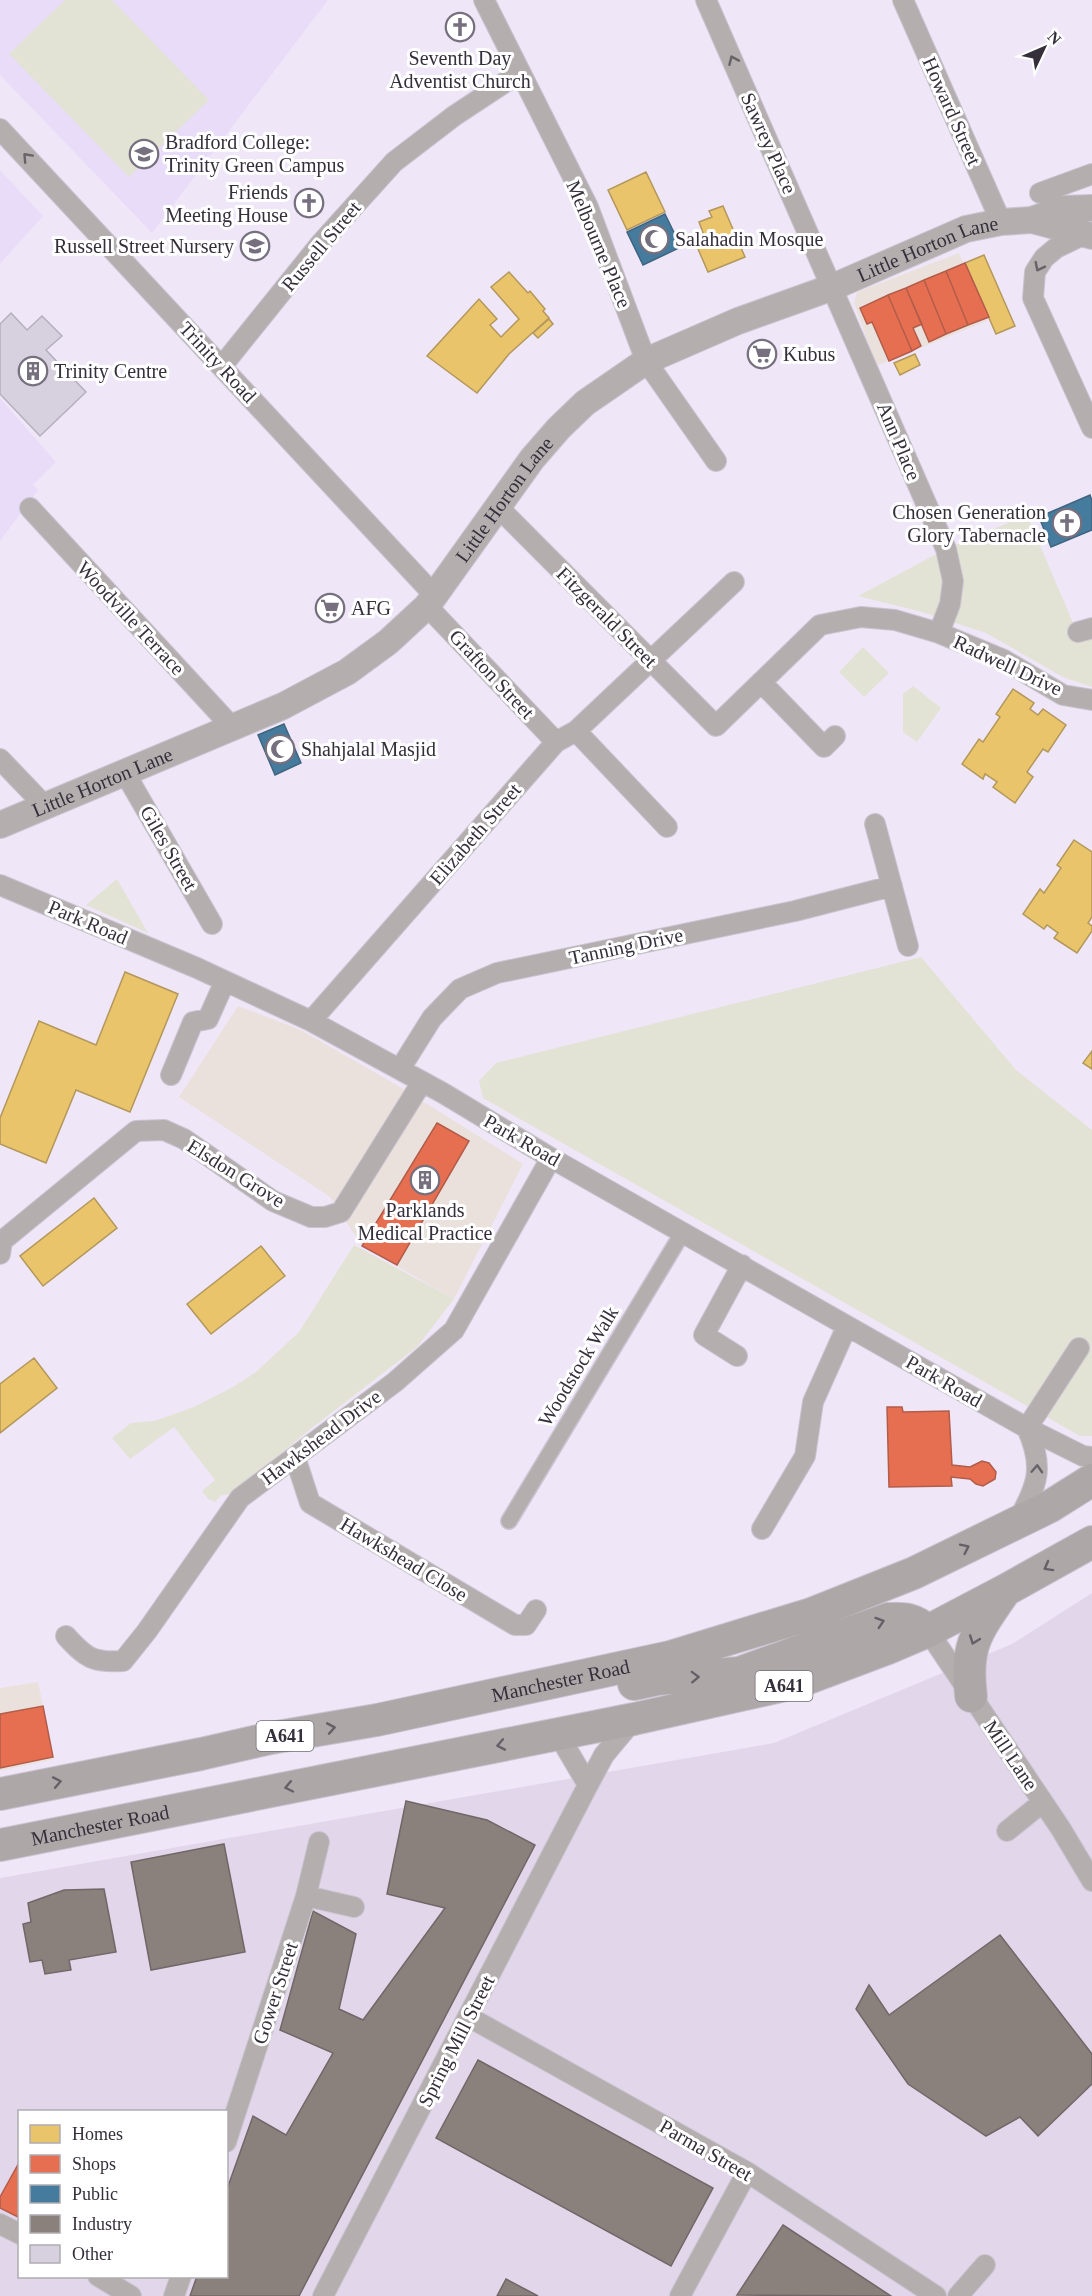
<svg xmlns="http://www.w3.org/2000/svg" width="1092" height="2296" font-family="Georgia,serif">
	<style>
		.commercial { fill: #eae1dd }
		.industrial { fill: #e2d7ea; fill-rule: evenodd }
		.built { fill: #e9dcf9 }
		.green { fill: #e2e2d5 }
		.homes { fill: #e9c46a; stroke: #b3975c; stroke-width: 1.5 }
		.shops { fill: #e76f51; stroke: #b25c4a; stroke-width: 1.5 }
		.public { fill: #457b9d; stroke: #406480; stroke-width: 1.5 }
		.industry { fill: #8a817c; stroke: #706868; stroke-width: 1.5 }
		.building { fill: #d7d0de; stroke: #b5afbd; stroke-width: 1.5 }
		.lines { fill: none; stroke-linecap: round; stroke-linejoin: round }
		.pedestrian-casing { stroke: #cac4d1; stroke-width: 18 }
		.minor-casing { stroke: #cac4d1; stroke-width: 22 }
		.tertiary-casing { stroke: #cac4d1; stroke-width: 28 }
		.primary-casing { stroke: #cac4d1; stroke-width: 34 }
		.pedestrian { stroke: #b4afae; stroke-width: 15 }
		.minor { stroke: #b4afae; stroke-width: 20 }
		.tertiary { stroke: #b4afae; stroke-width: 26 }
		.primary { stroke: #aea7a8; stroke-width: 32 }
		.oneway { stroke: #686269 }
		.oneway2 { stroke: #655f67 }
		.labels { text-anchor: middle; dominant-baseline: central; stroke-width: 6; stroke-linejoin: round; paint-order: stroke }
		.shield { fill: #fff; stroke: #726d76; stroke-width: 1.5 }
		.shield-label { font-size: 18px; font-weight: bold; fill: #352f3b }
		.poi-label { font-size: 20px; fill: #352f3b; stroke: #fff; text-anchor: start }
		.street-label { font-size: 20px; fill: #352f3b; stroke: #fff }
	</style>
	<rect width="100%" height="100%" fill="#efe7f8"/>
	<path class="commercial" d="M959,253L987,321L876,366L854,303L857,292Z
		M238,1006L301,1030L400,1087L523,1164L454,1299L362,1246L330,1197L179,1097Z
		M38,1682L54,1759L0,1771V1688Z"/>
	<path class="industrial" d="M1092,1593V2296H0V1878L774,1743L1012,1644ZM20,2112H226V2276H20Z"/>
	<path class="built" d="M0,0H328L152,233L0,75Z
		M0,170L43,216L0,264Z
		M0,398L56,462L33,485L38,490L0,541Z"/>
	<path class="green" d="M65,0H112L209,100L129,177L9,54Z
		M1027,515L1077,632L1092,628V687L1063,677L986,633L922,612L858,596L946,549Z
		M863,647L889,673L864,697L839,672Z
		M913,686L941,708L917,742L903,732V694Z
		M117,879L148,933L86,905Z
		M921,957L1016,1070L1092,1130V1436H1080L483,1098L479,1081L496,1063Z
		M354,1245L454,1299L417,1347L313,1427L233,1493L220,1496L215,1502L208,1499L202,1491L215,1480L174,1427L130,1459L112,1438L131,1423L154,1421L194,1407L233,1387L256,1372L299,1332Z"/>
	<path class="homes" d="M646,172L665,212L627,230L608,190Z
		M723,206L745,257L708,272L695,242L705,238L699,222L712,217L709,211Z
		M984,255L1015,326L996,334L965,263Z
		M509,272L528,293L530,291L545,309L543,311L549,318L509,354L477,393L427,356L479,299L497,319L490,325L501,337L519,319L491,287Z
		M549,319L553,324L538,338L533,333Z
		M915,354L920,365L900,375L894,363Z
		M1013,689L1034,703L1030,709L1038,715L1043,709L1066,725L1048,752L1043,749L1027,772L1033,777L1015,803L993,787L997,782L985,774L983,779L962,764L979,739L983,742L1000,717L996,714Z
		M1074,840L1092,852V917L1088,923L1092,926V931L1077,953L1054,938L1058,933L1047,925L1044,929L1023,914L1040,889L1044,893L1061,868L1057,865Z
		M125,972L178,994L130,1112L76,1090L46,1163L0,1144V1118L39,1021L96,1045Z
		M1092,1051V1069L1083,1063Z
		M94,1198L117,1228L43,1286L20,1256Z
		M261,1246L285,1276L211,1334L187,1304Z
		M34,1358L57,1388L0,1433V1384Z"/>
	<path class="shops" d="M965,263L989,317L968,325L946,271Z
		M946,271L968,325L946,334L924,280Z
		M924,280L946,334L929,342L906,288Z
		M906,288L922,324L913,328L921,346L912,351L888,295Z
		M888,295L912,351L889,361L872,322L867,324L860,308Z
		M437,1123L469,1141L397,1265L362,1246Z
		M887,1407H902L903,1412L949,1411L952,1465L970,1467L982,1461L989,1463L996,1472L995,1479L983,1486L976,1484L970,1479L951,1477L952,1486L889,1487Z
		M43,1706L53,1757L0,1768V1714Z
		M20,2161V2218L0,2208V2197Z"/>
	<path class="public" d="M665,214L681,247L643,265L627,232Z
		M1090,495L1092,501V530L1051,547L1039,517Z
		M284,724L301,763L275,775L258,735Z"/>
	<path class="industry" d="M406,1801L487,1820L535,1845L299,2296H190L197,2276H226V2192L253,2116L286,2135L333,2053L280,2030L313,1911L356,1934L339,2009L363,2020L445,1908L387,1894Z
		M224,1844L245,1952L151,1970L131,1862Z
		M104,1889L116,1952L69,1960L71,1970L45,1974L42,1960L30,1962L23,1924L31,1922L28,1903L64,1890Z
		M1000,1935L1092,2054V2084L1038,2136L1020,2117L986,2136L908,2084L856,2009L869,1985L889,2015Z
		M478,2060L713,2188L671,2266L436,2138Z
		M783,2225L891,2296L737,2295Z
		M506,2279L538,2296H497Z"/>
	<path class="building" d="M11,313L27,330L42,316L62,336L46,350L86,392L40,436L0,394V324Z"/>
	<g class="lines">
		<g class="pedestrian-casing">
			<path id="pedestrian" d="M509,1521L683,1232"/>
		</g>
		<g class="minor-casing">
			<path id="minor" d="M484,0L588,207L646,361L716,461
				M706,0L946,549L953,581L950,604L939,633
				M903,0L1001,222
				M0,129L435,596
				M1040,193L1092,174
				M1085,234L1056,248L1044,258L1035,272L1033,298L1092,428
				M222,366L321,243L394,162L454,116L519,73
				M498,507L716,726L820,625L861,617L895,620L939,633L1004,660L1063,695L1092,700
				M30,508L232,727
				M427,606L556,742
				M1078,632L1092,628
				M761,682L824,747L835,736
				M576,731L667,827
				M0,759L45,806
				M125,773L212,924
				M875,824L908,946
				M0,885L197,968L311,1021L443,1093L551,1158L1027,1428L1079,1348
				M311,1021L556,742L576,731L734,582
				M400,1069L432,1018L460,989L497,973L795,911L892,886
				M171,1075L193,1022L208,1019L225,981
				M0,1254L2,1241L136,1131L164,1130L184,1139L273,1201L311,1217H325L341,1212L422,1082
				M737,1356L704,1335L742,1265
				M295,1457L310,1503L515,1625H526L536,1610
				M1018,1521C1037,1484 1045,1469 1027,1428L1083,1456L1092,1457
				M762,1529L805,1456L813,1402L847,1326
				M928,1631L1061,1829L1092,1881
				M66,1636C86,1658 93,1663 123,1661L147,1631L240,1498L395,1382L454,1330L551,1158
				M558,1734L588,1785L604,1755L634,1719
				M1007,1831L1043,1802
				M306,1896L354,1907
				M469,2017L747,2172L936,2296
				M226,2142L306,1896L319,1842
				M0,2224L20,2234
				M98,2276L131,2296
				M174,2296L181,2276
				M323,2296L588,1785
				M680,2296L747,2172
				M958,2296L985,2265"/>
		</g>
		<g class="tertiary-casing">
			<g id="tertiary">
				<path d="M1032,220L1092,236"/>
				<path id="s1" d="M0,825L283,706L347,672L388,642L427,606L532,459L559,428L585,403L646,361L738,321L833,287L966,229L1001,222L1032,220L1062,209L1092,208"/>
			</g>
		</g>
		<g class="primary-casing">
			<g id="primary">
				<path d="M634,1684L658,1679L739,1673L888,1619C905,1618 915,1619 928,1631"/>
				<path d="M971,1696C965,1648 975,1634 1002,1595"/>
				<path id="s2" d="M0,1794L201,1754L271,1738L377,1720L670,1657L811,1614L914,1573L1049,1507L1092,1480"/>
				<path id="s3" d="M0,1845L634,1719L795,1683L888,1648L928,1631L1004,1591L1092,1542"/>
			</g>
		</g>
		<use href="#pedestrian" class="pedestrian"/>
		<use href="#minor" class="minor"/>
		<use href="#tertiary" class="tertiary"/>
		<use href="#primary" class="primary"/>
	</g>
	<defs><path id="oneway-chevron" d="M-2-3.5L2.5 0L-2 3.5" fill="none" stroke-width="1.6" stroke-linecap="round" stroke-linejoin="round" transform="scale(1.5)"/></defs>
	<g class="oneway">
		<use href="#oneway-chevron" transform="translate(733 60) rotate(-114)"/>
		<use href="#oneway-chevron" transform="translate(27 157) rotate(-133)"/>
		<use href="#oneway-chevron" transform="translate(1039 267) rotate(117)"/>
		<use href="#oneway-chevron" transform="translate(1037 1469) rotate(-87)"/>
	</g>
	<g class="oneway2">
		<use href="#oneway-chevron" transform="translate(965 1548) rotate(-26)"/>
		<use href="#oneway-chevron" transform="translate(1048 1567) rotate(151)"/>
		<use href="#oneway-chevron" transform="translate(880 1622) rotate(-18)"/>
		<use href="#oneway-chevron" transform="translate(974 1640) rotate(110)"/>
		<use href="#oneway-chevron" transform="translate(695 1677) rotate(-2)"/>
		<use href="#oneway-chevron" transform="translate(331 1728) rotate(-10)"/>
		<use href="#oneway-chevron" transform="translate(501 1745) rotate(169)"/>
		<use href="#oneway-chevron" transform="translate(57 1782) rotate(-11)"/>
		<use href="#oneway-chevron" transform="translate(289 1787) rotate(168)"/>
	</g>
	<defs>
		<g id="church-ring" transform="scale(1.5)"><circle r="9.5" fill="#fff" stroke="#766f7d" stroke-width="1.5"/><path d="M-1.2-6h2.4v3.5h3.3v2.4h-3.3V6h-2.4V-.1h-3.3v-2.4h3.3Z" fill="#766f7d"/></g>
		<g id="university-ring" transform="scale(1.5)"><circle r="9.5" fill="#fff" stroke="#766f7d" stroke-width="1.5"/><path d="M0-5L7-2L0 1L-7-2ZM-4 1L0 2.5L4 1V4Q0 6-4 4Z" fill="#766f7d"/></g>
		<g id="mosque-ring" transform="scale(1.5)"><circle r="9.5" fill="#fff" stroke="#766f7d" stroke-width="1.5"/><path d="M3.5-4.9A6 6 0 1 0 3.5 4.9A5 5 0 1 1 3.5-4.9Z" fill="#766f7d"/></g>
		<g id="school-ring" transform="scale(1.5)"><circle r="9.5" fill="#fff" stroke="#766f7d" stroke-width="1.5"/><path d="M0-5L7-2L0 1L-7-2ZM-4 1L0 2.5L4 1V4Q0 6-4 4Z" fill="#766f7d"/></g>
		<g id="supermarket-ring" transform="scale(1.5)"><circle r="9.5" fill="#fff" stroke="#766f7d" stroke-width="1.5"/><path d="M-6-5.5h2.5l.6 2H6L4.5 2H-2.5L-4.4-4H-6ZM-1.5 3.2a1.3 1.3 0 1 0 .1 0ZM3 3.2a1.3 1.3 0 1 0 .1 0Z" fill="#766f7d"/></g>
		<g id="building-ring" transform="scale(1.5)"><circle r="9.5" fill="#fff" stroke="#766f7d" stroke-width="1.5"/><path d="M-4-6H4V6H1V3H-1V6H-4ZM-2.5-4.3h1.7v1.8h-1.7ZM.8-4.3h1.7v1.8H.8ZM-2.5-1h1.7V.8h-1.7ZM.8-1h1.7V.8H.8Z" fill="#766f7d"/></g>
	</defs>
	<g fill-rule="evenodd">
		<use href="#church-ring" x="460" y="27"/>
		<use href="#university-ring" x="144" y="154"/>
		<use href="#church-ring" x="309" y="203"/>
		<use href="#mosque-ring" x="654" y="239"/>
		<use href="#school-ring" x="255" y="246"/>
		<use href="#supermarket-ring" x="762" y="354"/>
		<use href="#building-ring" x="33" y="371"/>
		<use href="#church-ring" x="1067" y="523"/>
		<use href="#supermarket-ring" x="330" y="608"/>
		<use href="#mosque-ring" x="280" y="749"/>
		<use href="#building-ring" x="425" y="1180"/>
	</g>
	<g class="labels">
		<g class="shield">
			<rect x="755.5" y="1671" width="57" height="30" rx="4.5"/>
			<rect x="256.5" y="1721" width="57" height="30" rx="4.5"/>
		</g>
		<g class="shield-label">
			<text x="784" y="1686">A641</text>
			<text x="285" y="1736">A641</text>
		</g>
		<g class="poi-label">
			<text x="460" y="58" text-anchor="middle">Seventh Day<tspan x="460" dy="23">Adventist Church</tspan></text>
			<text x="165" y="142">Bradford College:<tspan x="165" dy="23">Trinity Green Campus</tspan></text>
			<text x="288" y="192" text-anchor="end">Friends<tspan x="288" dy="23">Meeting House</tspan></text>
			<text x="675" y="239">Salahadin Mosque</text>
			<text x="234" y="246" text-anchor="end">Russell Street Nursery</text>
			<text x="783" y="354">Kubus</text>
			<text x="54" y="371">Trinity Centre</text>
			<text x="1046" y="512" text-anchor="end">Chosen Generation<tspan x="1046" dy="23">Glory Tabernacle</tspan></text>
			<text x="351" y="608">AFG</text>
			<text x="301" y="749">Shahjalal Masjid</text>
			<text x="425" y="1210" text-anchor="middle">Parklands<tspan x="425" dy="23">Medical Practice</tspan></text>
		</g>
		<g class="street-label">
			<text transform="translate(952 111) rotate(66)">Howard Street</text>
			<text transform="translate(769 143) rotate(66)">Sawrey Place</text>
			<text transform="translate(599 244) rotate(67)">Melbourne Place</text>
			<text transform="translate(321 246) rotate(-50)">Russell Street</text>
			<text stroke="none"><textPath href="#s1" startOffset="1119">Little Horton Lane</textPath></text>
			<text transform="translate(218 362) rotate(47)">Trinity Road</text>
			<text transform="translate(899 441) rotate(67)">Ann Place</text>
			<text stroke="none"><textPath href="#s1" startOffset="615">Little Horton Lane</textPath></text>
			<text transform="translate(607 617) rotate(45)">Fitzgerald Street</text>
			<text transform="translate(131 618) rotate(47)">Woodville Terrace</text>
			<text transform="translate(1008 665) rotate(25)">Radwell Drive</text>
			<text transform="translate(492 674) rotate(47)">Grafton Street</text>
			<text stroke="none"><textPath href="#s1" startOffset="111">Little Horton Lane</textPath></text>
			<text transform="translate(475 834) rotate(-49)">Elizabeth Street</text>
			<text transform="translate(169 848) rotate(60)">Giles Street</text>
			<text transform="translate(88 922) rotate(23)">Park Road</text>
			<text transform="translate(626 946) rotate(-12)">Tanning Drive</text>
			<text transform="translate(522 1140) rotate(30)">Park Road</text>
			<text transform="translate(236 1173) rotate(32)">Elsdon Grove</text>
			<text transform="translate(578 1366) rotate(-59)">Woodstock Walk</text>
			<text transform="translate(944 1381) rotate(30)">Park Road</text>
			<text transform="translate(321 1437) rotate(-37)">Hawkshead Drive</text>
			<text transform="translate(404 1559) rotate(31)">Hawkshead Close</text>
			<text stroke="none"><textPath href="#s2" startOffset="572">Manchester Road</textPath></text>
			<text transform="translate(1011 1755) rotate(56)">Mill Lane</text>
			<text stroke="none"><textPath href="#s3" startOffset="102">Manchester Road</textPath></text>
			<text transform="translate(275 1993) rotate(-72)">Gower Street</text>
			<text transform="translate(456 2041) rotate(-63)">Spring Mill Street</text>
			<text transform="translate(706 2150) rotate(30)">Parma Street</text>
		</g>
	</g>
	<rect x="18" y="2110" width="210" height="168" fill="#ffffff" stroke="#aeacb1" stroke-width="1.5"/>
	<rect x="30" y="2125" width="30" height="18" fill="#e9c46a" stroke="#aeacb1" stroke-width="1.5"/>
	<text x="72" y="2140" font-size="18" fill="#352f3b">Homes</text>
	<rect x="30" y="2155" width="30" height="18" fill="#e76f51" stroke="#aeacb1" stroke-width="1.5"/>
	<text x="72" y="2170" font-size="18" fill="#352f3b">Shops</text>
	<rect x="30" y="2185" width="30" height="18" fill="#457b9d" stroke="#aeacb1" stroke-width="1.5"/>
	<text x="72" y="2200" font-size="18" fill="#352f3b">Public</text>
	<rect x="30" y="2215" width="30" height="18" fill="#8a817c" stroke="#aeacb1" stroke-width="1.5"/>
	<text x="72" y="2230" font-size="18" fill="#352f3b">Industry</text>
	<rect x="30" y="2245" width="30" height="18" fill="#d7d0de" stroke="#aeacb1" stroke-width="1.5"/>
	<text x="72" y="2260" font-size="18" fill="#352f3b">Other</text>
	<g transform="translate(1044 48) rotate(46)" stroke="#ffffff" stroke-width="4.5" paint-order="stroke">
	<path d="M0-4.5L10 22L0 15L-10 22Z" fill="#352f3b"/>
	<text y="-9" font-size="16" font-weight="bold" text-anchor="middle" fill="#352f3b">N</text>
	</g>
</svg>
